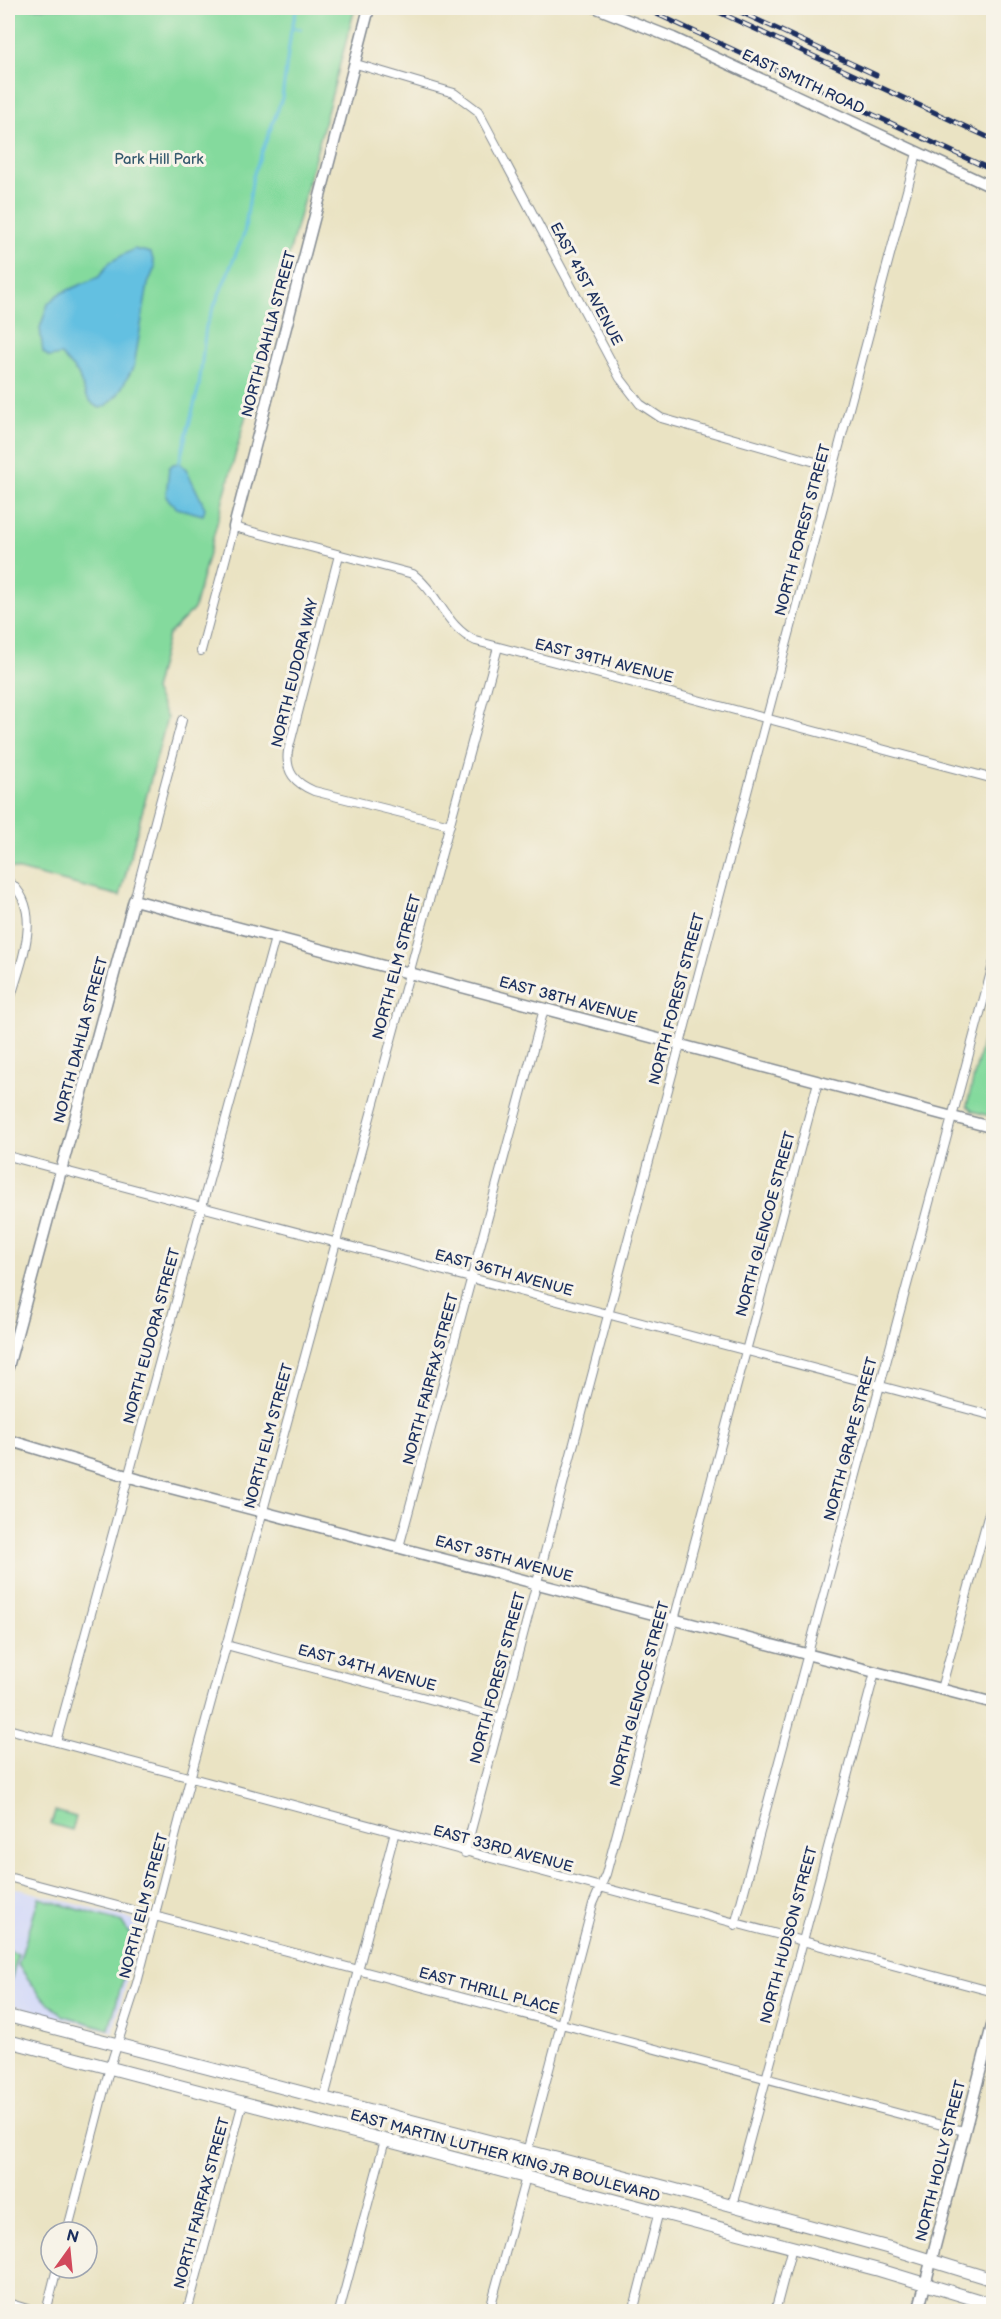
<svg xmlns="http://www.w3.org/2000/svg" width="1001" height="2319" font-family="'Balsamiq Sans',sans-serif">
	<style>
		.built { fill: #d3d9f9 }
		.green { fill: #84da9d; stroke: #50847e; stroke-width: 1.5 }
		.water { fill: #63c0e1; stroke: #3f78a0; stroke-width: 1.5 }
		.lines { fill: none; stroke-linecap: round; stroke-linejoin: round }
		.stream { stroke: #63c0e1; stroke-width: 3 }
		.minor-casing { stroke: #828990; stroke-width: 10 }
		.tertiary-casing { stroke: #828990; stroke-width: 13 }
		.secondary-casing { stroke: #828990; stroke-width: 14 }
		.minor { stroke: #fff; stroke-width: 8 }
		.tertiary { stroke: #fff; stroke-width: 10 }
		.secondary { stroke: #fff; stroke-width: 12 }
		.rail-casing { stroke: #1b2f5e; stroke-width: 5 }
		.rail { stroke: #f7f3e8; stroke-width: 3; stroke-dasharray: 9; stroke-linecap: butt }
		.labels { text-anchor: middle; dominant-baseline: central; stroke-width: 6; stroke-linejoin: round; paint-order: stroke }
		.street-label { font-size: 15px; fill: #1b2f5e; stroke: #f7f3e8 }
		.park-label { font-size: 15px; fill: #355a6e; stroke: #f7f3e8 }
	</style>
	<rect width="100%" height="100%" fill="#f7f3e8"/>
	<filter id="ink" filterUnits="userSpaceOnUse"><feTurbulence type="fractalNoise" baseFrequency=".0167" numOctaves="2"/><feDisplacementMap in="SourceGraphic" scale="12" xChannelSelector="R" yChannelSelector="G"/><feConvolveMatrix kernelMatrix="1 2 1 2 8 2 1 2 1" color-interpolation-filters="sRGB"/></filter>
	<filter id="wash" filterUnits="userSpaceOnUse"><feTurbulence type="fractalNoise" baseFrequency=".008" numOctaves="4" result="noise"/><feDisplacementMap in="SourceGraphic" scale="24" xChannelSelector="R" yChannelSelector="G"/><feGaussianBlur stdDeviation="1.35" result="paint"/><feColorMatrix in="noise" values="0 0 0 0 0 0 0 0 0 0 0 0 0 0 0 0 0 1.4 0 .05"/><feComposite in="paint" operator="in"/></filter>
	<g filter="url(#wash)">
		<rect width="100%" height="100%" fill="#eae3c3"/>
		<path class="built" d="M8,1886L143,1922L113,2032L8,2004Z"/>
		<path class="green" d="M8,8H355L194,609L168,635L154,690L167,718L120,896L8,867Z
			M993,998V1117L972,1111L967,1105Z
			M55,1811L76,1817L72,1830L51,1824Z
			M39,1898L122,1922L130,1935L129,1959L109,2029L62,2015L40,1995L18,1965Z
			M8,1951L18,1954L8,1992Z"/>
		<path class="water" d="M134,249L151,253L155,267L148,284L134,366L118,394L106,406L100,408L94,405L86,396L78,374L61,355L49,357L43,352L40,328L48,304L59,294L99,277L110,262Z
			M180,463L186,469L205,508L203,515L177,508L166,497L169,468L173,464Z"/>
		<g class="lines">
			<path class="stream" d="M292,28L301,29
				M179,463L199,386L206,326L244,234L253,176L282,98L291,31L297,8"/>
		</g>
	</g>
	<g filter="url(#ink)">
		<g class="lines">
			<g class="minor-casing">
				<path id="minor" d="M356,64L454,93L478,111L620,378L640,404L661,418L833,467
					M339,555L288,751C285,772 295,783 314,791L450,825
					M201,651L234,527L413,574C438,592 446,628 476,641L994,779
					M8,881C47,910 18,968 8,1007
					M134,900L182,720
					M8,1156L994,1416
					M399,1547L544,1009
					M226,1645L501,1718
					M941,1689L994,1495
					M8,1729L994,1992
					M56,1742L275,938
					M465,1853L917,153
					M8,1877L964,2131
					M735,1925L994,961
					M324,2098L394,1835
					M732,2206L875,1672
					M67,2232L110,2067L137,1983L194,1764L498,647
					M8,2303L37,2312
					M46,2312L57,2268
					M187,2312L243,2102
					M339,2312L385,2140
					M489,2312L526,2177L527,2152L593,1904L606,1874L818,1082
					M633,2312L659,2211
					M775,2312L792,2247"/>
			</g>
			<g class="tertiary-casing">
				<path id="tertiary" d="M597,8L673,38L994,188
					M234,527L369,8
					M8,1367L134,900L994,1128
					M8,1440L140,1480L994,1703
					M918,2312L994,2018"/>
			</g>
			<g class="secondary-casing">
				<path id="secondary" d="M8,2016L665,2187L890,2248L994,2280
					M8,2041L879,2270L994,2305"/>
			</g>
			<use href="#minor" class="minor"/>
			<use href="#tertiary" class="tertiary"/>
			<use href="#secondary" class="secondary"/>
			<g class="rail-casing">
				<path id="rail" d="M644,8L994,171
					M710,8L994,140
					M732,8L876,75"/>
			</g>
			<use href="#rail" class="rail"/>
		</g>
	</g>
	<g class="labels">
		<g class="street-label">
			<text transform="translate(803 82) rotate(25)">EAST SMITH ROAD</text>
			<text transform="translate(586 284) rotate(62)">EAST 41ST AVENUE</text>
			<text transform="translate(269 334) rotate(-75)">NORTH DAHLIA STREET</text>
			<text transform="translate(803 530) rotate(-75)">NORTH FOREST STREET</text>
			<text transform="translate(604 661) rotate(14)">EAST 39TH AVENUE</text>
			<text transform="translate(295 673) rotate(-76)">NORTH EUDORA WAY</text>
			<text transform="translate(397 967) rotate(-75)">NORTH ELM STREET</text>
			<text transform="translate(677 999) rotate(-75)">NORTH FOREST STREET</text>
			<text transform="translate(568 1000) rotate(15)">EAST 38TH AVENUE</text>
			<text transform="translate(81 1040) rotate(-75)">NORTH DAHLIA STREET</text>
			<text transform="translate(766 1224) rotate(-75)">NORTH GLENCOE STREET</text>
			<text transform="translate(504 1273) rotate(15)">EAST 36TH AVENUE</text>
			<text transform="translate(152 1336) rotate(-75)">NORTH EUDORA STREET</text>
			<text transform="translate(431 1379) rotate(-75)">NORTH FAIRFAX STREET</text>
			<text transform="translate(269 1436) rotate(-75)">NORTH ELM STREET</text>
			<text transform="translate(851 1439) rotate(-75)">NORTH GRAPE STREET</text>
			<text transform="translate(504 1559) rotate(15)">EAST 35TH AVENUE</text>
			<text transform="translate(367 1668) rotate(15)">EAST 34TH AVENUE</text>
			<text transform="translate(498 1678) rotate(-75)">NORTH FOREST STREET</text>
			<text transform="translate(640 1694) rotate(-75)">NORTH GLENCOE STREET</text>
			<text transform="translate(503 1849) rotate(15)">EAST 33RD AVENUE</text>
			<text transform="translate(144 1906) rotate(-75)">NORTH ELM STREET</text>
			<text transform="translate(789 1935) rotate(-75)">NORTH HUDSON STREET</text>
			<text transform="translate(489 1991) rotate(15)">EAST THRILL PLACE</text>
			<text transform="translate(505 2156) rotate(15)">EAST MARTIN LUTHER KING JR BOULEVARD</text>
			<text transform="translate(941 2161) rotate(-76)">NORTH HOLLY STREET</text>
			<text transform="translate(202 2203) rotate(-75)">NORTH FAIRFAX STREET</text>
		</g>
		<g class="park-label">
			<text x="159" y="159">Park Hill Park</text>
		</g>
	</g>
	<rect width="1001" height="2319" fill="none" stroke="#f7f3e8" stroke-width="30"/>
	<g transform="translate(69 2250) rotate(15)"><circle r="28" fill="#f7f3e8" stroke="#9fa5b1" stroke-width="1.5"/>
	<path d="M0-4.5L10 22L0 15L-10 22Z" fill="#d1495b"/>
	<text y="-9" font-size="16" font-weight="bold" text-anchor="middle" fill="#1b2f5e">N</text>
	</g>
</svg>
